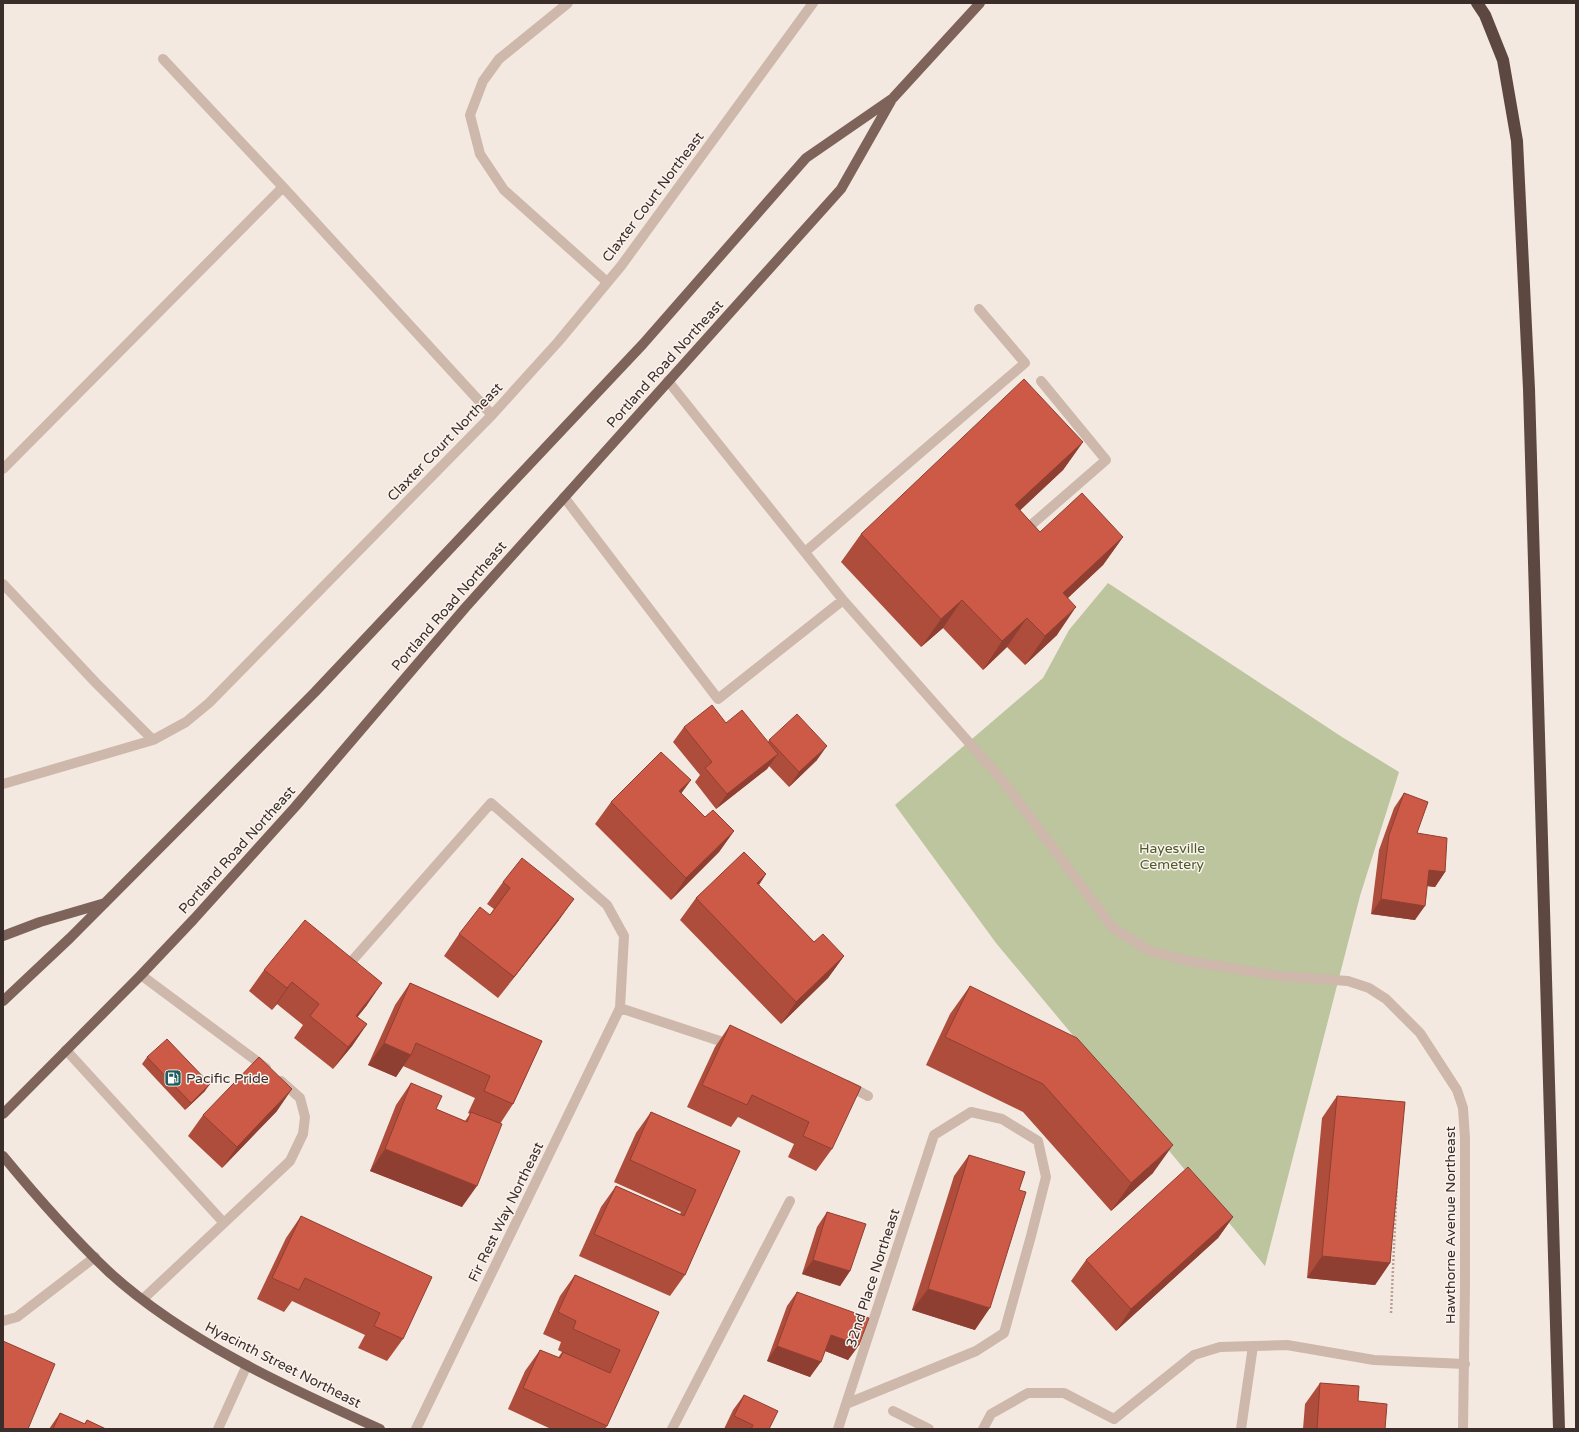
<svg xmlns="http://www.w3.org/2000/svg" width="1579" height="1432" font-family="'Varela Round',sans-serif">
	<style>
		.green { fill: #bcc59e }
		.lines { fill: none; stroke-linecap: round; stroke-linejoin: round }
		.path { stroke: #baa194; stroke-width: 2.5; stroke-dasharray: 2 2; stroke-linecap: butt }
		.minor { stroke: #ceb7ab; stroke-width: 10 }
		.major { stroke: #7e635b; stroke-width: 10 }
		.highway { stroke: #5c4741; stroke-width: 12 }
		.wall { fill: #af4d3c }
		.shaded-wall { fill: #8f3f31 }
		.building { fill: #cc5a46; stroke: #8f3f31 }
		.labels { text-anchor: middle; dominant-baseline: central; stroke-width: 3; stroke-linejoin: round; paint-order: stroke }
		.street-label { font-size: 14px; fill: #3b2e2a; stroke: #fbf3ed }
		.park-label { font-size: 14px; fill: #4e5b2c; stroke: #fbf3ed }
		.poi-label { font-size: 14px; fill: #3b2e2a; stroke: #fbf3ed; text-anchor: start }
	</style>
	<rect width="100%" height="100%" fill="#f4e9e0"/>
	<path class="green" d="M1108,583L1342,737L1399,772L1360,896L1265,1266L996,943L895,805L1043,678L1069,630Z"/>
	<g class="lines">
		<path class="path" d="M1391,1313L1397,1181"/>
		<path class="minor" d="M568,3L499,59L483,81L470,115L480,154L504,190L607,282
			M163,59L283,187
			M668,381L843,600L1003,781L1113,928L1150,951L1188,961L1279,976L1348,981L1369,988L1386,999L1420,1033L1457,1090L1463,1108L1465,1138V1284L1463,1429
			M3,469L283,187L492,415
			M564,497L718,699L843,600
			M1022,533L1106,460L1041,381
			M805,552L1025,363L979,309
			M3,584L96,683L153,740
			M3,784L153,740L186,722L209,703L492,415L558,342L621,266L813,3
			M351,962L491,803L607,905L624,936L620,1008L416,1429
			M141,975L266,1068
			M620,1008L732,1045
			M66,1050L224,1223
			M847,1085L868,1096
			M143,1299L290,1161L303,1134L305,1117L300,1098L281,1081
			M3,1321L17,1317L95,1257
			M893,1411L929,1429
			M218,1429L247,1365
			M672,1429L790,1201
			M838,1429L846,1404L934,1135L971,1112L1002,1119L1038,1141L1046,1177L1031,1236L1004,1333L976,1351L846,1404
			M983,1429L991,1414L1028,1393H1064L1114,1419L1194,1355L1220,1347L1287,1345L1374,1360L1465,1364
			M1241,1429L1253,1346"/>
		<path class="major" d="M3,936L40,922L105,903
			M3,1001L70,938L315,692L643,344L806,158L893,98L980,3
			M3,1114L141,975L194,919L295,807L465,608L841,189L891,101
			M3,1156C36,1196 71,1236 109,1272C185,1341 287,1387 380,1429"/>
		<path class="highway" d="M1477,3L1485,15L1503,60L1517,141L1529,389L1559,1429"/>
	</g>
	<path class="wall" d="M1083,442L1063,470L1020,510L1040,532L1123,537L1103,565L1068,598L1057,635L1025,665L1007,647L983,670L943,628L921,647L841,562L861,534Z
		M726,723L768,742L769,740L817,760L789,787L769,766L767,769L716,809L695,782L700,775L673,742L684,727Z
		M691,780L681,793L705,817L734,831L719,852L671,900L595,824L611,802Z
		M1404,793L1417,833L1445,872L1435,887L1427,886L1415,920L1371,914L1379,850L1394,808Z
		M766,874L759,885L814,942L844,956L828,978L781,1024L680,920L696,898Z
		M503,882L559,920L498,998L444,956L459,934L490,915L494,909L487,904Z
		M264,970L367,1005L357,1017L367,1024L352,1046L333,1069L294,1038L303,1025L277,1004L272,1010L249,991Z
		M410,983L542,1041L513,1104L500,1124L462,1207L370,1171L396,1105L411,1083L436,1109L465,1121L470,1114L468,1113L475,1098L403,1066L396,1077L368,1065L395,1005Z
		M970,986L1153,1173L1111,1211L1023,1112L926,1065L950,1014Z
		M730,1025L832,1149L816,1171L788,1157L794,1144L738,1117L731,1127L687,1107L715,1047Z
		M147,1057L205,1091L185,1110L142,1064Z
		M1337,1096L1390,1263L1375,1285L1307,1278L1322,1118Z
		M277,1111L222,1168L188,1136L203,1115Z
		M651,1112L740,1151L685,1275L670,1296L579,1256L601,1207L616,1186L680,1214L681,1212L614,1182L636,1133Z
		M969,1155L975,1330L912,1310L954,1176Z
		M827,1212L850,1271L840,1286L802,1274L817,1227Z
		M301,1216L403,1339L387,1361L358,1348L365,1335L292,1301L284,1312L257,1299L286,1238Z
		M1233,1217L1218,1238L1116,1331L1071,1281L1086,1260Z
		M575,1275L659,1312L607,1426L605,1429H551L508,1409L525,1371L540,1350L558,1358L562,1352L558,1350L561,1342L543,1334L560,1296Z
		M797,1292L859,1345L848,1360L825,1351L810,1377L767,1361L787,1306Z
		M1320,1383L1358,1401L1385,1429H1303L1305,1404Z
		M744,1395L769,1429H724L733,1410Z
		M60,1413L84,1424L87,1420L106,1429H49Z"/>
	<path class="shaded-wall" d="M1083,442L1063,470L995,534L1015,505Z
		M1123,537L1103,565L1043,621L1063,593Z
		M962,600L943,628L921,647L941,619Z
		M1076,607L1057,635L1025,665L1045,636Z
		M1027,618L1007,647L983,670L1002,641Z
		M827,746L817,760L789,787L799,772Z
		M778,754L767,769L716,809L727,794Z
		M691,780L675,802L679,791Z
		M734,831L719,852L671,900L686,878Z
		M1429,870L1445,872L1435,887L1419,885Z
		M766,874L751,896L757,883Z
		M574,899L559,920L498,998L514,977Z
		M1381,899L1425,906L1415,920L1371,914Z
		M844,956L828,978L781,1024L796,1002Z
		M292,982L277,1004L272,1010L287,988Z
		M382,983L367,1005L341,1038L356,1016Z
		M367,1024L352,1046L333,1069L348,1047Z
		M384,1043L411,1055L396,1077L368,1065Z
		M210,1084L205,1091L185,1110L191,1103Z
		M292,1089L277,1111L222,1168L237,1147Z
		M1173,1145L1153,1173L1111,1211L1131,1183Z
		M385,1149L477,1186L462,1207L370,1171Z
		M1233,1217L1218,1238L1116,1331L1131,1309Z
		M1322,1256L1390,1263L1375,1285L1307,1278Z
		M813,1260L850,1271L840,1286L802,1274Z
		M928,1289L990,1308L975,1330L912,1310Z
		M831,1335L859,1345L848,1360L820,1349Z
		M777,1346L821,1362L810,1377L767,1361Z"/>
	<path class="building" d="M1024,379L1083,442L1015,505L1040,532L1082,493L1123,537L1063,593L1076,607L1045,636L1027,618L1002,641L962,600L941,619L861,534Z
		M712,705L726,723L742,710L778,754L727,794L705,768L712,762L684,727Z
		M797,714L827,746L799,772L769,740Z
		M661,752L691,780L679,791L705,817L713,810L734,831L686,878L611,802Z
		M1404,793L1428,802L1417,833L1447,838L1445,872L1429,870L1425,906L1381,899L1389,835Z
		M744,852L766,874L757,883L814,942L823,934L844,956L796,1002L696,898Z
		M522,858L574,899L514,977L459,934L480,907L490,915L510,888L503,882Z
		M305,920L382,983L356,1016L367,1024L348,1047L310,1016L319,1004L292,982L287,988L264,970Z
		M410,983L542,1041L513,1104L484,1091L490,1076L416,1043L411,1055L384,1043Z
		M970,986L1077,1038L1173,1145L1131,1183L1043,1084L945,1037Z
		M730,1025L861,1087L832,1149L803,1136L809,1122L752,1095L747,1105L702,1085Z
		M167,1039L210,1084L191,1103L147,1057Z
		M259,1057L292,1089L237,1147L203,1115Z
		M411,1083L442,1096L436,1109L467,1122L471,1112L502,1124L477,1186L385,1149Z
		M1337,1096L1405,1102L1390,1263L1322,1256Z
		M651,1112L740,1151L685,1275L594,1234L616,1186L684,1216L696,1190L630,1160Z
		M969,1155L1025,1172L1019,1190L1026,1192L990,1308L928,1289Z
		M1188,1167L1233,1217L1131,1309L1086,1260Z
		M827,1212L866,1224L850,1271L813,1260Z
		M301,1216L432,1277L403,1339L374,1326L380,1313L305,1278L299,1290L272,1278Z
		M575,1275L659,1312L607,1426L523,1388L540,1350L560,1358L563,1352L610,1373L620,1350L573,1329L576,1321L558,1312Z
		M797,1292L869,1318L859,1345L831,1335L821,1362L777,1346Z
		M3,1341L55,1364L28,1429H3Z
		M1320,1383L1359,1386L1358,1401L1387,1404L1385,1429H1317Z
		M744,1395L778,1411L769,1429H751L753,1425L734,1416Z
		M60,1413L85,1424L87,1420L106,1429H53Z"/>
	<defs>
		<g id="fuel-square" transform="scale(0.9)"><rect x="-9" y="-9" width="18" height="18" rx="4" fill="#1d5f5e" stroke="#fbf3ed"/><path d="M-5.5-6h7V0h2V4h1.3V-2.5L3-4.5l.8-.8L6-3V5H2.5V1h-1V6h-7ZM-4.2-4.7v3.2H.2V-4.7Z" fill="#fff"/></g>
	</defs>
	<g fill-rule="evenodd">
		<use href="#fuel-square" x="173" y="1078"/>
	</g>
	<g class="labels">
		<g class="street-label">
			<text transform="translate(653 197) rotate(-53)">Claxter Court Northeast</text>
			<text transform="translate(665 364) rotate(-48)">Portland Road Northeast</text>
			<text transform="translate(445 442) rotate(-46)">Claxter Court Northeast</text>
			<text transform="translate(449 606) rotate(-49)">Portland Road Northeast</text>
			<text transform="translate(237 850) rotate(-48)">Portland Road Northeast</text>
			<text transform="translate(506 1212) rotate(-64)">Fir Rest Way Northeast</text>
			<text transform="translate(1450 1225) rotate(-90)">Hawthorne Avenue Northeast</text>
			<text transform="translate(873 1278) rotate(-72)">32nd Place Northeast</text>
			<text transform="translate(283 1365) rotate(27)">Hyacinth Street Northeast</text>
		</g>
		<g class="park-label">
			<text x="1172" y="848">Hayesville<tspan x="1172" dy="16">Cemetery</tspan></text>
		</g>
		<g class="poi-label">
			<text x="186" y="1078">Pacific Pride</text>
		</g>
	</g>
	<rect width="1579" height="1432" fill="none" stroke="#3b2e2a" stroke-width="8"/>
</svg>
